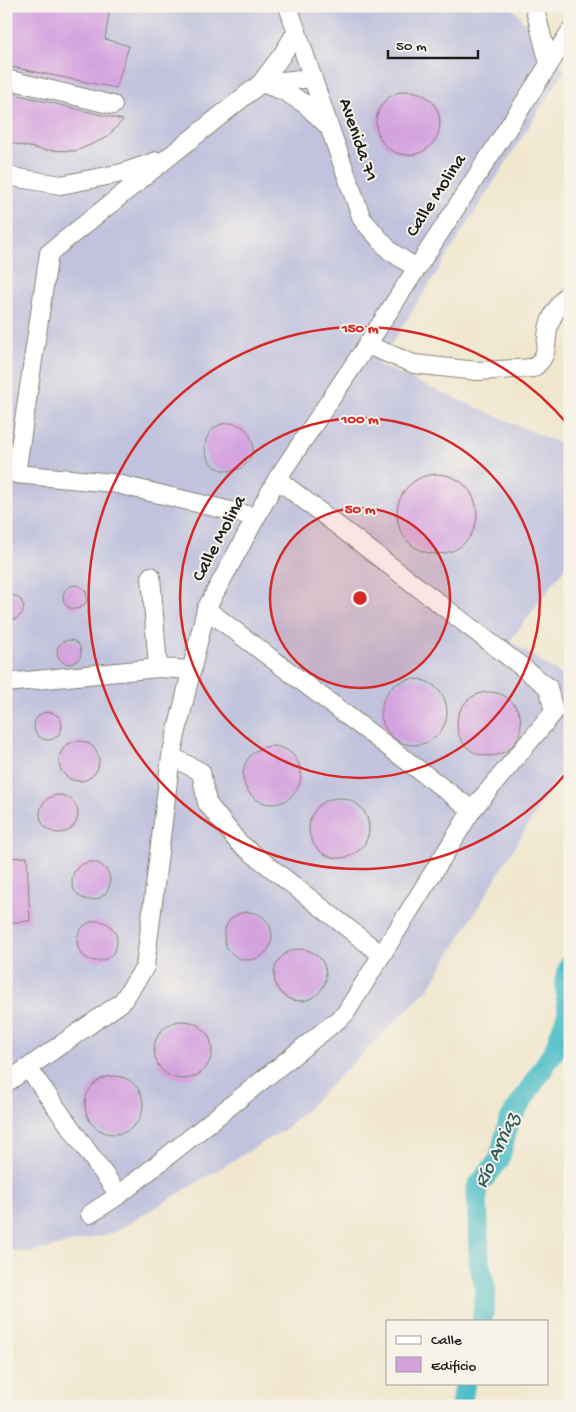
<svg xmlns="http://www.w3.org/2000/svg" width="576" height="1412" font-family="'Gochi Hand',sans-serif">
	<style>
		.industrial { fill: #c1c2dd }
		.lines { fill: none; stroke-linecap: round; stroke-linejoin: round }
		.river { stroke: #50bec7; stroke-width: 21 }
		.building { fill: #d4a2df }
		.minor-casing { stroke: #868276; stroke-width: 20 }
		.minor { stroke: #fff; stroke-width: 18 }
		.rail-casing { stroke: #1c1c1c; stroke-width: 5.5 }
		.rail { stroke: #f7f3e8; stroke-width: 4; stroke-dasharray: 11; stroke-linecap: butt }
		.ring { fill: none; stroke: #d62828; stroke-width: 2.5 }
		.labels { text-anchor: middle; dominant-baseline: central; stroke-width: 4; stroke-linejoin: round; paint-order: stroke }
		.street-label { font-size: 19px; fill: #1c1c1c; stroke: #f7f3e8 }
		.water-label { font-size: 20px; font-style: italic; fill: #315d60; stroke: #f7f3e8 }
		.centre { fill: #d62828; stroke: #f7f3e8; stroke-width: 2.5 }
		.ring-label { font-size: 15px; text-anchor: middle; font-weight: bold; fill: #d62828; stroke: #f7f3e8; stroke-width: 4; stroke-linejoin: round; paint-order: stroke }
	</style>
	<rect width="100%" height="100%" fill="#f7f3e8"/>
	<filter id="ink" filterUnits="userSpaceOnUse"><feTurbulence type="fractalNoise" baseFrequency=".02" numOctaves="2"/><feDisplacementMap in="SourceGraphic" scale="10" xChannelSelector="R" yChannelSelector="G"/><feConvolveMatrix kernelMatrix="1 2 1 2 8 2 1 2 1" color-interpolation-filters="sRGB"/></filter>
	<filter id="wash" filterUnits="userSpaceOnUse"><feTurbulence type="fractalNoise" baseFrequency=".0096" numOctaves="4" result="noise"/><feDisplacementMap in="SourceGraphic" scale="20" xChannelSelector="R" yChannelSelector="G"/><feGaussianBlur stdDeviation="1.12" result="paint"/><feColorMatrix in="noise" values="0 0 0 0 0 0 0 0 0 0 0 0 0 0 0 0 0 1.4 0 .05"/><feComposite in="paint" operator="in"/></filter>
	<g filter="url(#wash)">
		<rect width="100%" height="100%" fill="#f1e7cf"/>
		<path class="industrial" d="M6,6H511L564,71L378,365L570,448V561L510,641L570,681V756L429,988L287,1128L113,1233L28,1253L6,1249Z"/>
		<g class="lines">
			<path class="river" d="M482,1321L486,1291L479,1261L477,1187L499,1160L509,1121L554,1051L568,1013L565,980L570,964
				M461,1406L465,1383"/>
		</g>
		<g id="blocks">
			<path class="building" d="M6,6H110L105,39L129,46L116,88L6,66Z
				M376 123a32 32 0 1 1 64 0a32 32 0 1 1-64 0Z
				M6,92L123,120L106,138L76,151L43,150L6,142Z
				M205 447a24 24 0 1 1 48 0a24 24 0 1 1-48 0Z
				M397 514a40 40 0 1 1 80 0a40 40 0 1 1-80 0Z
				M63 597a12 12 0 1 1 24 0a12 12 0 1 1-24 0Z
				M11,595L15,596L21,600L24,607L22,614L16,619H12L6,618V597Z
				M57 652a12 12 0 1 1 24 0a12 12 0 1 1-24 0Z
				M381 712a33 33 0 1 1 66 0a33 33 0 1 1-66 0Z
				M457 724a32 32 0 1 1 64 0a32 32 0 1 1-64 0Z
				M34 726a14 14 0 1 1 28 0a14 14 0 1 1-28 0Z
				M59 761a20 20 0 1 1 40 0a20 20 0 1 1-40 0Z
				M243 775a29 29 0 1 1 58 0a29 29 0 1 1-58 0Z
				M40 814a19 19 0 1 1 38 0a19 19 0 1 1-38 0Z
				M309 828a30 30 0 1 1 60 0a30 30 0 1 1-60 0Z
				M27,857L30,921L6,923V858Z
				M72 881a19 19 0 1 1 38 0a19 19 0 1 1-38 0Z
				M224 936a24 24 0 1 1 48 0a24 24 0 1 1-48 0Z
				M77 941a20 20 0 1 1 40 0a20 20 0 1 1-40 0Z
				M274 975a26 26 0 1 1 52 0a26 26 0 1 1-52 0Z
				M154 1050a29 29 0 1 1 58 0a29 29 0 1 1-58 0Z
				M85 1105a29 29 0 1 1 58 0a29 29 0 1 1-58 0Z"/>
		</g>
	</g>
	<g filter="url(#ink)">
		<use href="#blocks" fill-opacity="0" stroke="#868276" stroke-width="1"/>
		<g class="lines">
			<g class="minor-casing">
				<path id="minor" d="M288,6L329,126L362,219L390,251L416,268
					M534,6L549,64
					M297,31L282,55L261,83L284,91L305,104L328,126
					M6,79L113,105
					M6,176L61,185L122,173L157,161
					M367,345L414,364L477,371L533,368C551,355 544,343 549,325C553,312 562,301 570,291
					M256,517L113,483L16,474L49,253L261,83L313,78
					M151,576L158,668
					M206,609L472,810
					M6,683L158,668L192,670
					M171,756L201,772L207,803L238,842L382,955
					M28,1068L119,1195L345,1014L472,810L554,712L548,687L277,479
					M6,1083L122,1002L145,967L171,756L206,609L277,479L367,345L570,32
					M90,1214L119,1195"/>
			</g>
			<use href="#minor" class="minor"/>
			<g class="rail-casing">
				<path id="rail" d="M6,1399L12,1406"/>
			</g>
			<use href="#rail" class="rail"/>
		</g>
	</g>
	<circle cx="360" cy="598" r="90" fill="#d62828" fill-opacity=".12"/>
	<g class="ring">
		<circle cx="360" cy="598" r="90"/>
		<circle cx="360" cy="598" r="180"/>
		<path d="M569 770A271 271 0 1 1 569 426"/>
	</g>
	<g class="labels">
		<g class="street-label">
			<text transform="translate(357 140) rotate(71)">Avenida 71</text>
			<text transform="translate(437 196) rotate(-57)">Calle Molina</text>
			<text transform="translate(220 539) rotate(-62)">Calle Molina</text>
		</g>
		<g class="water-label">
			<text transform="translate(498 1151) rotate(-65)">Río Arriaz</text>
		</g>
	</g>
	<circle cx="360" cy="598" r="8" class="centre"/>
	<g class="ring-label">
		<text x="360" y="332">150 m</text>
		<text x="360" y="423">100 m</text>
		<text x="360" y="513">50 m</text>
	</g>
	<rect width="576" height="1412" fill="none" stroke="#f7f3e8" stroke-width="25"/>
	<rect x="386" y="1320" width="162" height="65" fill="#f7f3e8" stroke="#9f9d96"/>
	<rect x="396" y="1336" width="25" height="8" fill="#ffffff" stroke="#9f9d96"/>
	<text x="431" y="1344" font-size="15" fill="#1c1c1c">Calle</text>
	<rect x="396" y="1357" width="25" height="15" fill="#d4a2df" stroke="#9f9d96"/>
	<text x="431" y="1370" font-size="15" fill="#1c1c1c">Edificio</text>
	<path d="M388 50v8h90v-8" fill="none" stroke="#1c1c1c" stroke-width="2.5"/>
	<text x="396" y="50" font-size="15" fill="#1c1c1c" stroke="#f7f3e8" stroke-width="4" paint-order="stroke">50 m</text>
</svg>
